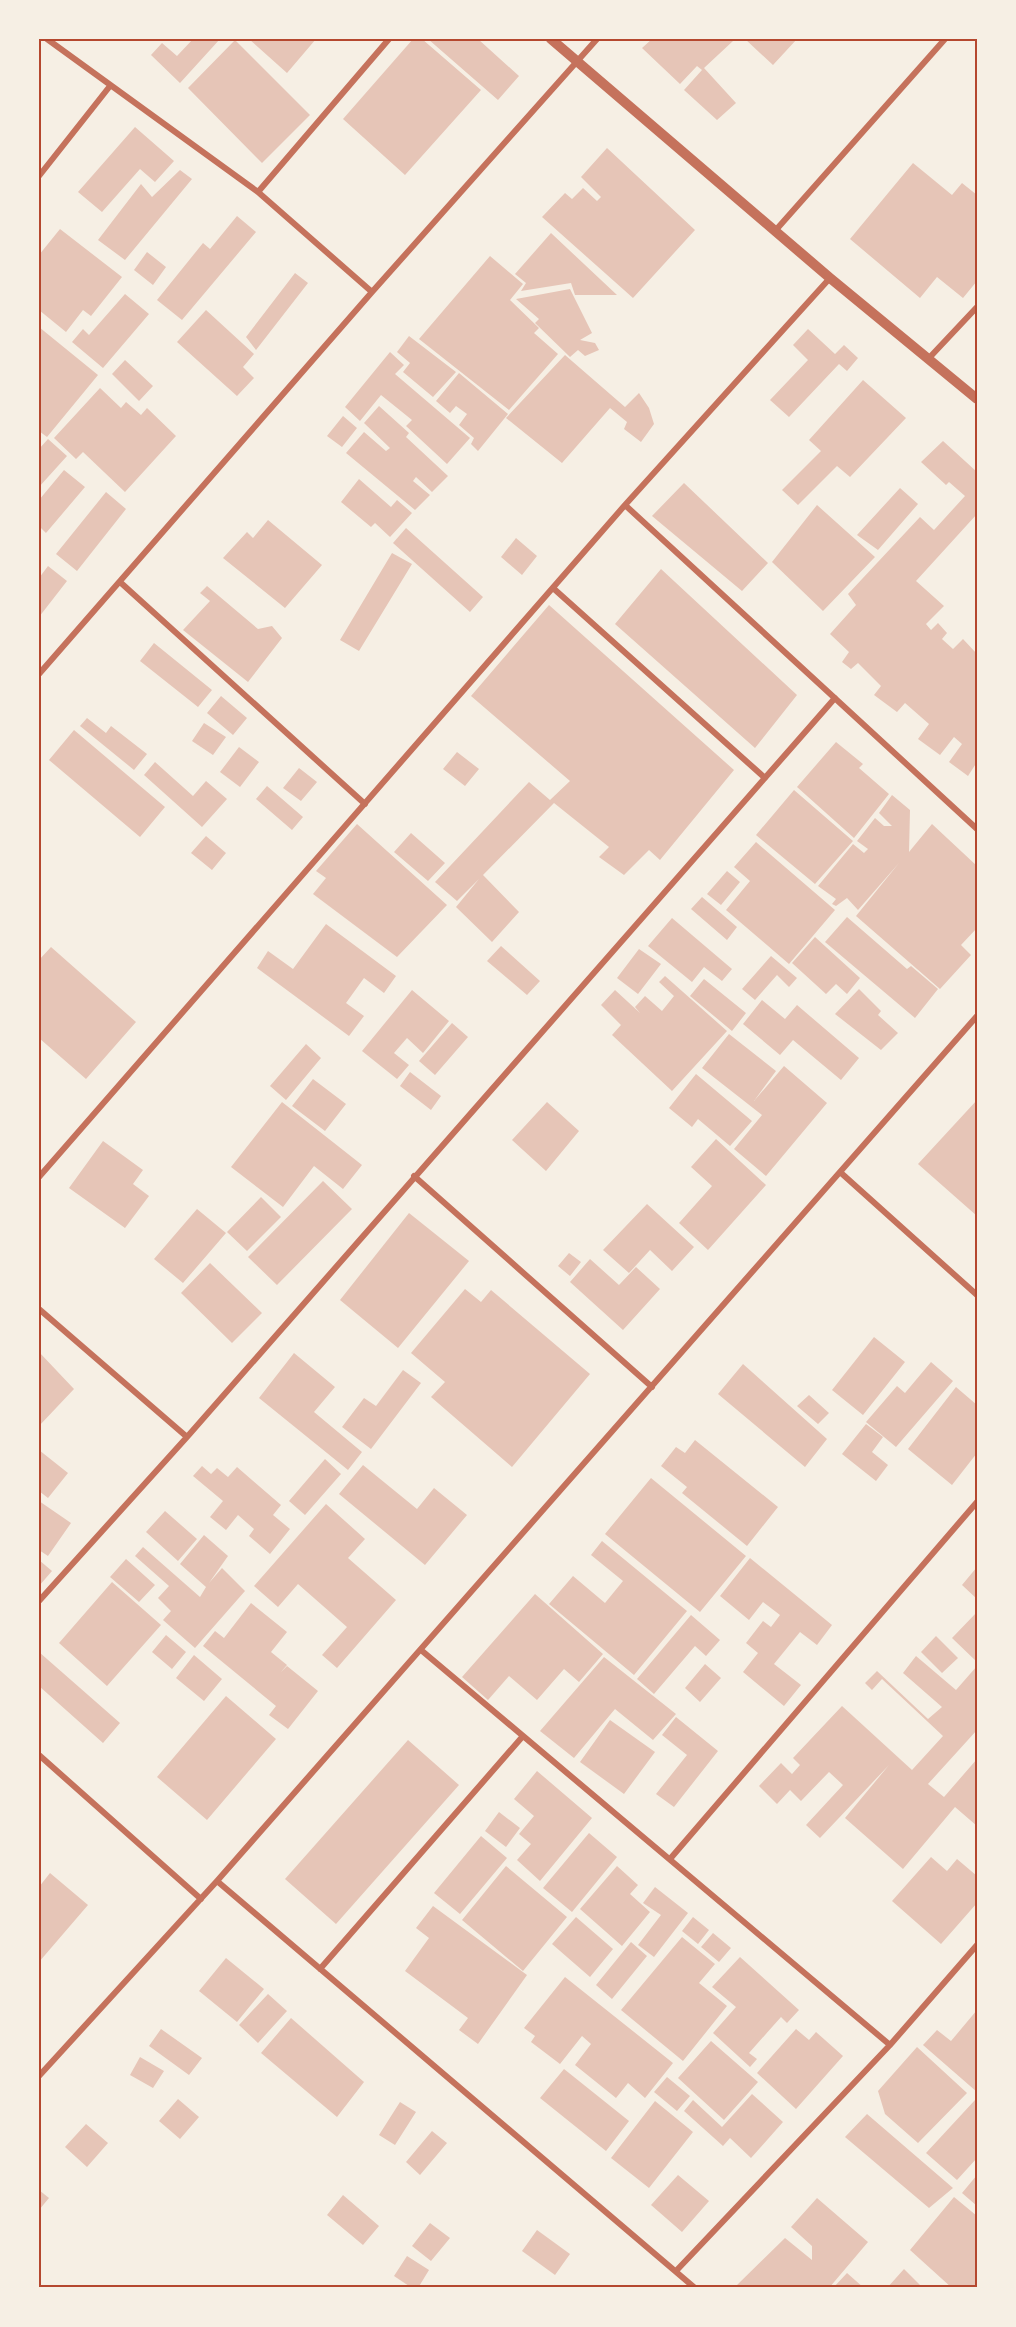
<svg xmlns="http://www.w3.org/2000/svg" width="1016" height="2327" font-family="Overpass,sans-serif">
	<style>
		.building { fill: #e6c5b7 }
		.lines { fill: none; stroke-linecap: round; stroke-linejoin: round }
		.minor { stroke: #c5725c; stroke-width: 6 }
		.tertiary { stroke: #c5725c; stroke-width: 10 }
		.neatline { fill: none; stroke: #b5482f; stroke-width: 2 }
	</style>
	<rect width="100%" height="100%" fill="#f6efe4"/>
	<path class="building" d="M193,39H220L180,83L151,55L162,43L177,56Z
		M249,39H316L287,73Z
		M413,39H422L481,90L405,175L343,119Z
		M428,39H478L519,76L498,100Z
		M652,39H731L733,41L704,68L736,103L717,120L684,90L702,70L697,66L680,84L642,48Z
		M745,39H797L773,65Z
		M235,40L310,115L262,163L188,88Z
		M135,127L174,161L155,182L140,169L102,212L78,192Z
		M607,148L695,230L633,298L542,217L565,193L572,199L583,188L597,201L601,197L581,177Z
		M913,163L952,195L962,183L977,195V281L963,298L937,277L920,298L850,239Z
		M180,170L192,179L125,260L98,240L141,184L152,197Z
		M237,216L256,232L182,320L157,300L203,243L210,249Z
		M60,229L122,277L91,316L83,310L66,332L39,310V255Z
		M551,233L617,295H575L571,283L521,291L526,283L515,274Z
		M147,252L166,267L153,285L134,270Z
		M490,256L523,284L510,300L539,328L534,333L558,354L509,410L419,339Z
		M295,273L308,283L256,350L246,337Z
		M570,289L592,333L580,340L595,343L599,350L585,356L578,350L570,357L535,323L539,319L516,299Z
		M125,294L149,314L103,368L72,342L83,329L89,335Z
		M206,310L254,354L243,367L254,378L237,396L177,342Z
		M39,327L98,375L47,437L39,431Z
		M808,329L835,354L844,345L858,358L847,371L839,364L789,417L770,400L808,360L793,345Z
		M409,336L456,372L433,397L403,372L410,363L397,352Z
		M390,352L404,365L395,374L470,438L447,464L406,426L412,420L381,395L360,421L345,407Z
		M565,355L625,407L639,393L649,408L654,424L641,442L624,429L627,422L610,408L562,463L506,418Z
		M125,360L153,386L139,401L112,374Z
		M459,373L508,414L478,451L471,444L474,438L459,425L467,414L456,406L450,413L436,401Z
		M863,380L906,418L850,477L837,466L798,505L782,490L821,451L809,440Z
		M100,388L121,408L126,402L141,415L147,408L176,436L125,492L83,452L76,459L54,438Z
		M379,406L409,433L406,437L448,476L432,492L416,477L413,481L430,495L415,510L346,453L364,432L386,451L390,448L364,423Z
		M343,416L357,428L342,447L327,436Z
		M48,439L67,456L39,487V449Z
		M943,441L977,472V514L916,581L944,606L926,624L931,630L938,623L947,633L942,639L953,649L963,639L977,654V762L968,776L949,762L962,744L954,737L940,755L918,739L929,724L905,703L897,712L874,695L881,686L858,663L851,669L842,662L849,652L830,634L856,605L848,594L920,517L934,530L965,496L949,482L946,485L921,462Z
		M64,470L85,487L46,533L39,526V500Z
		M359,479L391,507L397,500L412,513L390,537L375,523L371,527L341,502Z
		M684,483L768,563L742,591L652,516Z
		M900,488L918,504L878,550L857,535Z
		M106,492L126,509L77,571L56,554Z
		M817,505L875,557L823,611L772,562Z
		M268,520L322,565L285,608L223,558L247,532L253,538Z
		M406,528L483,597L470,612L393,543Z
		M516,538L537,556L522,575L501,557Z
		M392,553L412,564L359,651L340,640Z
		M48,566L67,581L39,617V578Z
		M661,569L797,695L755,748L615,624Z
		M207,586L258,629L272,626L282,638L248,682L183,630L210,601L200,593Z
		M549,605L734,770L660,860L649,850L624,875L599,857L609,847L554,803L483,875L519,912L492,942L456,907L479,879L457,901L435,882L529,782L550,800L570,781L471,696Z
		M154,643L212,690L198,707L140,661Z
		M221,696L247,718L233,735L207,713Z
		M87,718L106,733L111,726L147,754L134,770L80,726Z
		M204,723L226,737L213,755L192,741Z
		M74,730L165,807L140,837L49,760Z
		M836,742L863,764L859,768L889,794L854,838L797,787Z
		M239,747L259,762L240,787L220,772Z
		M457,752L479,769L465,786L443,769Z
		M155,762L193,796L206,781L227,799L202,827L144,775Z
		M299,768L317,782L301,801L283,788Z
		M267,786L303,817L292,830L256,799Z
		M794,790L853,841L815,884L756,835Z
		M892,795L910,810L909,852L932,824L977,866V928L961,945L971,955L940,989L856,916L899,863L858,910L847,898L836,906L832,904L836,899L818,886L853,844L864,853L868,849L857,841L875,818L884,826H892L879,813Z
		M357,824L447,905L397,957L313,894L326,878L316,871Z
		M411,833L445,863L428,881L394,852Z
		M206,836L226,853L212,870L191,853Z
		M756,842L835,910L789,964L726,910L750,881L734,867Z
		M727,871L740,882L721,905L707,894Z
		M702,897L737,927L727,940L691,909Z
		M847,917L907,969L911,966L938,989L915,1018L825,942Z
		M672,918L732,969L722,981L704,967L692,982L648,946Z
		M326,924L396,976L384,993L364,978L346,1003L364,1016L349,1036L257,968L268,951L293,969Z
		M815,937L860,978L847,994L836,984L826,994L792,963Z
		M501,946L540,981L527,995L487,961Z
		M51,947L136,1022L86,1079L39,1038V960Z
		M639,949L661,964L638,994L617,978Z
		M771,956L797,978L789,987L777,975L755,1000L742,989Z
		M665,976L727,1031L672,1091L612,1035L621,1025L601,1005L615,990L640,1013L635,1007L645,996L662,1011L674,996L659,982Z
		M704,979L746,1013L732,1031L690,996Z
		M859,989L881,1011L878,1015L898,1033L881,1050L835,1014Z
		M412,990L449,1021L423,1053L407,1038L394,1053L409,1065L397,1079L362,1051Z
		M762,1000L785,1019L797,1005L859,1058L841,1080L793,1040L780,1055L743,1024Z
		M452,1023L468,1037L435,1075L419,1061Z
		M729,1034L776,1071L754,1101L784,1066L827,1103L766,1176L734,1149L762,1115L702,1068Z
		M306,1044L321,1058L286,1100L270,1086Z
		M410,1072L441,1096L431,1110L400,1086Z
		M696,1074L752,1121L730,1146L698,1119L692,1127L669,1108Z
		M313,1079L346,1104L325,1131L292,1106Z
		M977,1100V1216L918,1164Z
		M282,1102L362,1165L343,1189L314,1166L283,1207L231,1167Z
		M547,1102L579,1131L546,1171L512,1140Z
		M716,1139L766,1185L708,1250L679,1223L712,1186L691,1167Z
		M103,1141L143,1170L133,1184L149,1196L125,1228L69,1188Z
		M323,1181L352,1209L277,1285L248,1257Z
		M261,1197L281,1217L247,1251L227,1232Z
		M647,1204L694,1247L672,1271L650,1250L629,1273L603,1250Z
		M197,1209L226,1233L183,1283L154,1259Z
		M409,1213L469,1261L398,1348L340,1300Z
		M569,1253L581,1262L570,1276L558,1266Z
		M590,1259L619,1285L636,1267L660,1289L623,1330L570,1282Z
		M210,1263L262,1313L232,1343L181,1293Z
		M465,1289L481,1302L491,1290L590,1374L512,1467L431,1397L445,1382L411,1353Z
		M874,1337L905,1362L863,1415L832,1390Z
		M39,1352L74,1389L39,1426Z
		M294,1353L335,1387L314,1412L362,1452L348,1470L259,1398Z
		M931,1362L953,1381L896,1447L866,1422L897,1386L905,1393Z
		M743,1364L827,1439L805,1467L718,1394Z
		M403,1370L421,1383L371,1449L342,1427L364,1398L376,1406Z
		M956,1387L977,1405V1453L952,1485L908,1449Z
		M809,1395L829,1413L818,1424L797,1406Z
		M866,1424L883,1437L872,1452L888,1465L876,1481L842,1454Z
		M695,1440L778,1507L747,1546L682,1493L687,1487L661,1466L676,1447L685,1453Z
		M39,1450L68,1473L48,1498L39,1491Z
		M325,1459L341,1474L305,1515L289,1501Z
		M363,1465L417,1509L434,1488L467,1515L425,1565L339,1494Z
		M202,1466L211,1474L217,1468L228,1477L237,1467L281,1505L273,1515L290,1529L270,1554L249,1536L254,1529L238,1515L226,1530L210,1517L223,1501L193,1476Z
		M651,1478L746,1556L700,1612L605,1534Z
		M39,1501L71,1523L48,1556L39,1550Z
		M326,1504L365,1539L348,1558L396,1600L337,1668L322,1655L347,1627L298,1584L278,1607L254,1586Z
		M165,1511L197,1539L178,1561L146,1532Z
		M204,1535L228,1556L209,1583L222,1568L245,1591L195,1648L163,1620L171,1611L158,1598L169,1586L135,1556L143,1547L200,1597L206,1587L180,1564Z
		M602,1541L687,1611L634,1675L549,1604L573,1576L605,1603L623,1581L591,1555Z
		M750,1558L832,1625L817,1645L800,1632L774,1664L801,1685L784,1706L743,1672L758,1653L746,1643L763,1621L771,1627L780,1615L763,1602L749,1620L720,1596Z
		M126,1559L155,1585L139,1602L110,1577Z
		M39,1560L52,1571L39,1586Z
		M977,1567V1599L962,1585Z
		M112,1582L161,1625L107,1686L59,1643Z
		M535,1594L603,1654L579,1682L564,1669L537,1700L509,1676L488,1700L462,1677Z
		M251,1603L287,1632L271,1652L287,1665L281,1672L287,1666L318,1691L288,1729L269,1715L276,1706L203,1646L215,1631L224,1638Z
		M977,1612V1662L952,1638Z
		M691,1615L720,1640L706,1656L695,1646L654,1694L637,1679Z
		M166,1635L186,1652L172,1669L152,1652Z
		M936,1636L958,1658L942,1673L921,1652Z
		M39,1652L120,1723L103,1743L39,1686Z
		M194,1655L222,1679L204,1701L176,1678Z
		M916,1656L956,1690L977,1666V1730L928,1784L944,1797L977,1759V1826L955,1807L903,1869L845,1818L889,1765L820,1838L806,1825L843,1785L829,1772L801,1801L790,1790L777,1804L759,1786L781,1763L792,1774L800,1765L793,1758L842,1706L912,1770L943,1736L882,1679L872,1690L865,1683L877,1671L928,1719L942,1707L903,1673Z
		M604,1657L676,1714L653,1740L615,1709L574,1758L540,1731Z
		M705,1664L721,1678L700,1702L685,1688Z
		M226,1696L276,1739L207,1820L157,1777Z
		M676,1717L718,1751L674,1807L656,1794L687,1755L662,1735Z
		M610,1720L655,1752L624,1794L580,1762Z
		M408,1740L459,1785L336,1924L285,1879Z
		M537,1771L592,1818L540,1881L517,1860L531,1844L519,1834L534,1816L514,1799Z
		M499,1812L520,1828L506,1847L485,1831Z
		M589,1833L617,1857L572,1912L543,1888Z
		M481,1836L507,1858L460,1914L434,1893Z
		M931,1857L947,1871L957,1859L977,1876V1903L941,1944L892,1901Z
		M506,1866L567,1917L523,1971L462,1920Z
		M617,1866L638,1885L630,1894L650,1912L622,1946L580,1909Z
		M50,1873L88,1905L39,1962V1887Z
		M655,1887L688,1913L654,1957L638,1945L661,1915L643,1903Z
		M433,1906L527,1975L478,2044L459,2030L468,2018L405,1971L429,1938L416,1928Z
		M576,1917L613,1949L590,1977L552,1944Z
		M693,1917L709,1930L698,1944L682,1931Z
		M713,1933L731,1948L719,1962L701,1947Z
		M682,1937L715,1964L699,1983L727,2006L683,2061L621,2010Z
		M631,1942L647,1956L612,1999L596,1985Z
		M740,1957L799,2010L787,2023L781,2017L749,2053L757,2059L750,2067L713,2033L736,2007L712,1987Z
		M226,1958L264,1989L237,2022L199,1991Z
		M565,1977L673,2063L645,2098L628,2083L616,2098L575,2065L591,2044L582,2036L560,2064L531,2042L535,2036L524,2028Z
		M268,1994L287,2011L258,2043L239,2025Z
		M977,2010V2092L923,2045L937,2030L951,2041Z
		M291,2018L364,2082L337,2117L261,2053Z
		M161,2029L202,2058L189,2075L149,2046Z
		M796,2029L809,2040L816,2032L843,2056L796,2109L757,2073Z
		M711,2041L758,2082L724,2120L678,2078Z
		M917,2047L967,2093L918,2143L885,2114L878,2091Z
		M140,2057L164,2071L153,2088L130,2075Z
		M564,2069L629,2121L606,2151L540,2098Z
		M667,2077L690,2096L677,2111L654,2092Z
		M752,2094L783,2122L751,2158L730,2138L723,2146L684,2111L693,2100L722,2127Z
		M178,2099L199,2117L180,2139L159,2121Z
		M975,2100L977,2102V2158L957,2180L926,2153Z
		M655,2101L693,2132L649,2188L611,2158Z
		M400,2102L416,2112L395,2145L379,2135Z
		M867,2114L953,2188L929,2208L845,2137Z
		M86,2124L108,2143L87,2167L65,2147Z
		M432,2131L447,2143L420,2175L406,2162Z
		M678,2175L709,2201L682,2232L651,2205Z
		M977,2175V2206L962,2193Z
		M39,2190L49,2198L39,2210Z
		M343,2195L379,2226L363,2245L327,2215Z
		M954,2197L977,2216V2285L973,2288H952L910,2250Z
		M817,2198L868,2242L829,2288H741L737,2285L785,2238L812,2260V2246L791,2227Z
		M430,2223L450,2238L431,2261L412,2246Z
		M537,2230L570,2254L555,2275L522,2251Z
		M407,2256L429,2270L418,2288H412L394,2276Z
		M904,2269L923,2288H887Z
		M847,2273L864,2288H833Z"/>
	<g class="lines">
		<path class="minor" d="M47,39L258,192L372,292
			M39,176L110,86
			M258,192L389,39
			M775,231L945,39
			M830,278L625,505L977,829
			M930,357L977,307
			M120,582L365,804
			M553,588L765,778
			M39,674L372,292L597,39
			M840,1172L977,1295
			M414,1176L652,1387
			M39,1177L625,505
			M39,1309L187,1437
			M39,1601L187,1437L835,698
			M421,1650L890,2045
			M39,1755L201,1899
			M670,1859L977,1502
			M217,1881L695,2288
			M320,1969L523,1736
			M39,2076L217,1881L977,1016
			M676,2271L890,2045L977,1945"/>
		<path class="tertiary" d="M551,39L830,278L977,399"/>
	</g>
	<rect width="1016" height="2327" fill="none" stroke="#f6efe4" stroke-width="81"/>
	<rect x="40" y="40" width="936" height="2246" class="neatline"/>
</svg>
